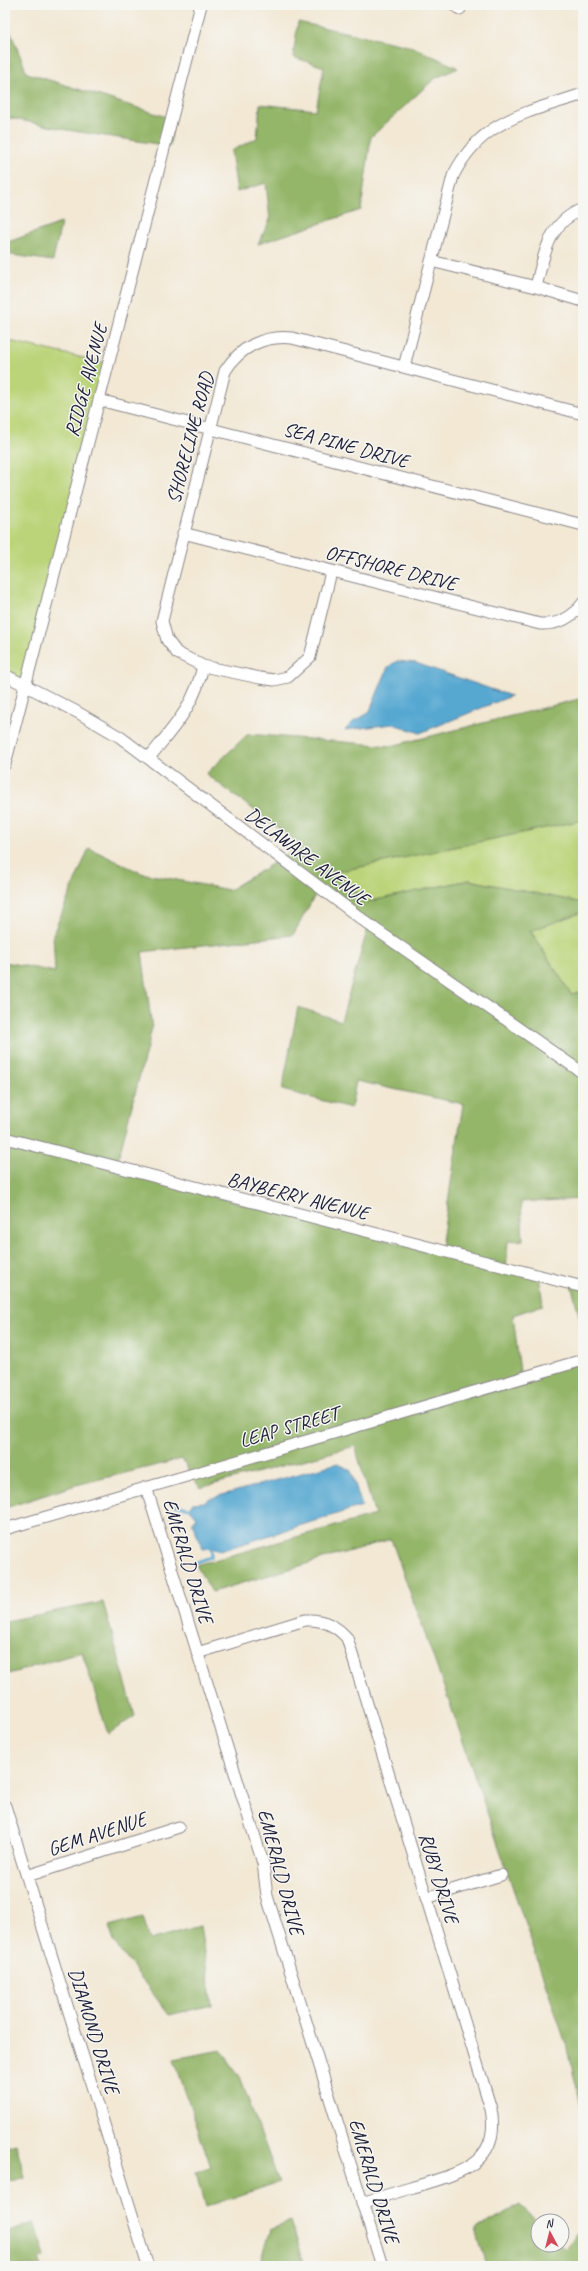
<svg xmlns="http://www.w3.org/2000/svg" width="588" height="2271" font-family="Caveat,sans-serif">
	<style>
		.green { fill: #bbd479; stroke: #6e7b5a }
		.forest { fill: #94b669; stroke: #5b6c52; fill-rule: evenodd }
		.water { fill: #56a8d1; stroke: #3c6586 }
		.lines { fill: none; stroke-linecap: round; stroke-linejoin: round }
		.stream { stroke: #56a8d1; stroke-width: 2.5 }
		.minor-casing { stroke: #8a8588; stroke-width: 13 }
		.minor { stroke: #fff; stroke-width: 11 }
		.labels { text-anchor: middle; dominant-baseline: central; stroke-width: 3; stroke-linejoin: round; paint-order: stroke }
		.street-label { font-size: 20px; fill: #22223b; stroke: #f6f6f2 }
	</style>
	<rect width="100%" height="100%" fill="#f6f6f2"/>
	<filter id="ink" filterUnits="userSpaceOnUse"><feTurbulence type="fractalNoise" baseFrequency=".025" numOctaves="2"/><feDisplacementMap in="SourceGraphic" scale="8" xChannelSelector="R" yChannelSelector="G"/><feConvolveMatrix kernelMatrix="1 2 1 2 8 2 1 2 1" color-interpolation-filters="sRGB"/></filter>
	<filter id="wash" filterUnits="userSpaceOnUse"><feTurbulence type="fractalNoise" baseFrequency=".012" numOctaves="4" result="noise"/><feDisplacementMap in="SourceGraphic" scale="16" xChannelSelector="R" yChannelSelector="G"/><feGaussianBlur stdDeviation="0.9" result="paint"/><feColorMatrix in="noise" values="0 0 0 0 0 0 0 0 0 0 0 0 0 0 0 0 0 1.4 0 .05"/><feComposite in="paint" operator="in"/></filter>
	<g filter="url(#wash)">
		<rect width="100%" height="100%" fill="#f2e8d4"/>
		<path class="green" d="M5,340L110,364L24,685L5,675Z
			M583,820V903L469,880L367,902L336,872Z
			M583,912V992L571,994L530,930Z"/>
		<path class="forest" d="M298,22L413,47L458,68L434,79L371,137L361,210L258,244L270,220L266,183L237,192L231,151L257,138L260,104L316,110L324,67L293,57Z
			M5,27L9,28L27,73L173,119L170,146L67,130L5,117Z
			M61,223L53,261L5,254V243Z
			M583,698V820L336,872L367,902L469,880L583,903V912L530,931L571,994L583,992V1199L521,1202L523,1240L508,1241L506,1272L539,1275L543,1305L513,1315L521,1380L583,1362V2113L566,2044L456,1721L391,1539L212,1592L196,1565L375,1515L355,1446L200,1488L182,1459L76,1485L5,1508V962L55,972L53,934L89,848L141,873L229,890L302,846L206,774L248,734L391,746ZM319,888L369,924L341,1021L298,1007L282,1090L351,1108L356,1081L463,1104L440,1254L115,1171L152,1028L142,952L293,935Z
			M571,1284L583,1287V1330Z
			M103,1602L135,1716L108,1734L82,1652L5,1675V1621Z
			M143,1917L150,1940L200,1926L212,2005L169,2015L114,1942L109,1926Z
			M221,2050L239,2075L279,2182L205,2207L196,2172L211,2167L174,2059Z
			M16,2144L25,2177L5,2183V2147Z
			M520,2205L538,2222V2245H561L566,2249L583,2223V2266H487L476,2229Z
			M291,2222L305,2266H260L271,2229Z
			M34,2223L45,2256L39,2259L41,2266H5V2232Z"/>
		<path class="water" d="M397,661L416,663L511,696L420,733L393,724L345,730L354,721L369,713L388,667Z
			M338,1463L351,1471L362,1506L220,1551L212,1548L203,1549L192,1523L197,1517L189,1508L192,1503L205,1502L208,1499Z"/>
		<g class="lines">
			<path class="stream" d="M175,1505L189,1508
				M193,1563L211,1557L212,1548"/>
		</g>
	</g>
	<g filter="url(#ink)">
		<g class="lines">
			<g class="minor-casing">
				<path id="minor" d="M454,5L460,9
					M431,261L536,287L583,301
					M536,287C544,255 548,222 583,209
					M404,367L453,176C481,119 527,113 583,94
					M99,400L583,525
					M183,533L540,624C559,625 572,618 583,603
					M331,572L310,657L288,677L274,680L260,678L203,666L177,653L167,640L162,621L225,371C240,347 264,335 292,338L583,414
					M5,675L77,712L120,737L375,929L583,1073
					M149,758C175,725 194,707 203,666
					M5,764L201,5
					M5,1138L583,1287
					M146,1487L263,1863L267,1896L382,2266
					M5,1529L583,1360
					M197,1653L305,1620C322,1619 336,1625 347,1638L491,2109C501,2160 464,2172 424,2184C404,2190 383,2196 362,2203
					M5,1806L148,2266
					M27,1876L179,1827
					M426,1898L501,1875"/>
			</g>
			<use href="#minor" class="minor"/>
		</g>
	</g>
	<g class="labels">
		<g class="street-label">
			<text transform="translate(86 380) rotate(-75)">RIDGE AVENUE</text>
			<text transform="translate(190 438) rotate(-75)">SHORELINE ROAD</text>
			<text transform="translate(346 445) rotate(15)">SEA PINE DRIVE</text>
			<text transform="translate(391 568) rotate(14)">OFFSHORE DRIVE</text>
			<text transform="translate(307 856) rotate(37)">DELAWARE AVENUE</text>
			<text transform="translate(298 1196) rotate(14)">BAYBERRY AVENUE</text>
			<text transform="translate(289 1427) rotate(-16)">LEAP STREET</text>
			<text transform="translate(188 1561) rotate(73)">EMERALD DRIVE</text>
			<text transform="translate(97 1834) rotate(-18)">GEM AVENUE</text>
			<text transform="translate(281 1872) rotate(75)">EMERALD DRIVE</text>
			<text transform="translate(439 1878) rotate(73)">RUBY DRIVE</text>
			<text transform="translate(94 2031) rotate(73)">DIAMOND DRIVE</text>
			<text transform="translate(374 2181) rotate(73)">EMERALD DRIVE</text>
		</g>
	</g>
	<rect width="588" height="2271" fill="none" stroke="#f6f6f2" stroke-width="20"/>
	<g transform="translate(550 2233) rotate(353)"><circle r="19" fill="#f6f6f2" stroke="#a1a1a9"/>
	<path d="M0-3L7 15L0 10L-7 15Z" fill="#d1495b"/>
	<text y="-6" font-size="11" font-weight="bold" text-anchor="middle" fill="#22223b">N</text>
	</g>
</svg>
